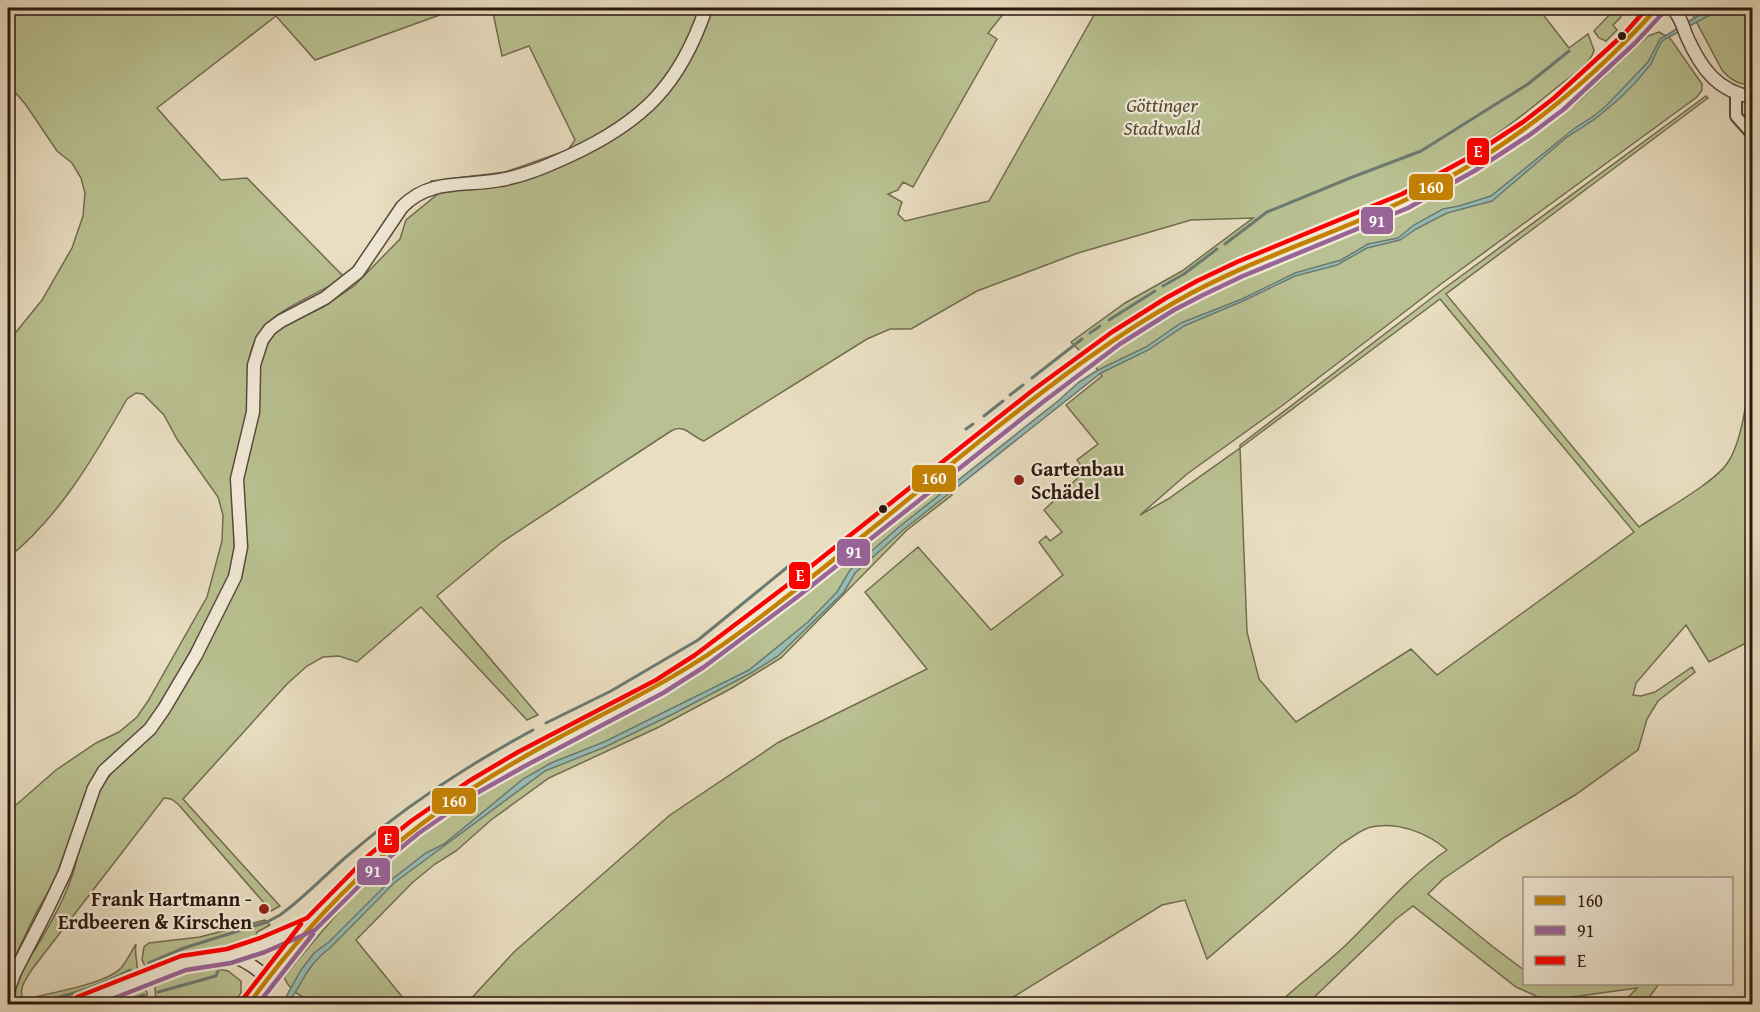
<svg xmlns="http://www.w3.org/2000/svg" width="1760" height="1012" font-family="'Gentium Book Plus',serif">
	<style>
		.green { fill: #b9c091; stroke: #726c50; stroke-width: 1.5; fill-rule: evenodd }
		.water { fill: #97bcb3; stroke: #6c7a71; stroke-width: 1.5 }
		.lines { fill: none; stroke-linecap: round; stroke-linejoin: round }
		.stream { stroke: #6c7a71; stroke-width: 3 }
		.minor-casing { stroke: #5a493c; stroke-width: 14 }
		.tertiary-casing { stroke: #5a493c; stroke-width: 15 }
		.primary-casing { stroke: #2b170f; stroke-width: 18 }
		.minor { stroke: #f1ead7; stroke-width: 10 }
		.tertiary { stroke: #f1ead7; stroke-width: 12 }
		.primary { stroke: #e9dec1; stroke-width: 15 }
		.bus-1-casing { stroke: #f1ead7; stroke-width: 9 }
		.bus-2-casing { stroke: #f1ead7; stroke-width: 9 }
		.bus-3-casing { stroke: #f1ead7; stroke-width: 9 }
		.bus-1 { stroke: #c48204; stroke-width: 4.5 }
		.bus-2 { stroke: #996498; stroke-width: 4.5 }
		.bus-3 { stroke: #f00; stroke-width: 4.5 }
		.bus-dot { fill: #2b170f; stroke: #f1ead7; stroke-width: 2 }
		.poi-dot { fill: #8f2418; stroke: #f1ead7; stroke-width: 2 }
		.labels { text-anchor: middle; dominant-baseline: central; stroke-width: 4.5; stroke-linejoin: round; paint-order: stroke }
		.park-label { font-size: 20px; font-style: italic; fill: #564a36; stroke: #f1ead7 }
		.poi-label { font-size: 20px; font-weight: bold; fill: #2b170f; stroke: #f1ead7; text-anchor: start }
		.line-badge { stroke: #f1ead7; stroke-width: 2 }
		.badge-label { font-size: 16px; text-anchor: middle; font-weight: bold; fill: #fff }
	</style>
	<rect width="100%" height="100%" fill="#e9dec1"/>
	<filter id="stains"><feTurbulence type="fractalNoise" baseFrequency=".00333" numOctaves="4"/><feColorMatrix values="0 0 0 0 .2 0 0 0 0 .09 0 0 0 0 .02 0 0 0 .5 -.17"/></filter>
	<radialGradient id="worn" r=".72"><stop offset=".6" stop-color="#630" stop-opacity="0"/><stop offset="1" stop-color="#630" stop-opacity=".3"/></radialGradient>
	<path class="green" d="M8,8H459L315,60L276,16L157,108L221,180L247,178L344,277C321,293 279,308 263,328C258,334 254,341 252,348C245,368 250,391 247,412C244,439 230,464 232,492C233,522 239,548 228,578C217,606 201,632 186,659C174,681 163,706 146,725C128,744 106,758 92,780L54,882L36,913L8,971V812L56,770L96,743L119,732L137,717L148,701L207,597L222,541L223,515L218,497L177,439L164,415L143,394L136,393L127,399C94,457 60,516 8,558V342L42,300L72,248L83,216L85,193L81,178L72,163L57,151L26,105L14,91L8,90Z
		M492,8H1008L988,33L997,39L913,187L903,182L898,190L888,194L902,202L898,214L905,221L989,201L1098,8H1542L1541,12L1569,48L1588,34L1594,50C1591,65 1568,78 1556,88C1513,124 1469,157 1418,183C1344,221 1264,246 1189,284C1152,303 1119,331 1085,356L1071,342L1125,303L1182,271L1253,218L1191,220L1078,253L977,291L911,329H890L867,339L704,441C691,437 685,423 671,431L502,542L437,596L538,715L527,720L421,607L357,662L339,656L323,657L307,666L287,684L183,799L280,906L271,911L178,804L171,799L164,798L33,968C26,979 18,988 23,1000C46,993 105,985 121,968C127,961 131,952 136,944C134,955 139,968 137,975L63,1004H17C7,984 27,963 37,946C50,925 64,900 72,876C75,869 76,861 78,854C89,810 95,784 131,754L240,576L243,476L259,413L260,359L269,339L281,327L323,307L354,286L400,239L406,220L439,193L431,181L505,172L568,150L575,140L529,46L502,56Z
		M1616,8H1624L1619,13L1621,17L1613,25L1617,30L1606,41L1599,38L1594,31Z
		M1689,8H1752V85C1739,85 1730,80 1722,70Z
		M1659,32L1670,38L1702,84V90L1697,97L1441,284L1283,405L1187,474L1140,515L1168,499L1240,448V445L1442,290L1706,96L1708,98L1446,294L1639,527C1661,512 1716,482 1728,462C1744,438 1748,387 1752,359V640L1709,662L1686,625L1636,683L1633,695L1641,696L1655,692L1692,667L1695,672L1658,701L1647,719L1638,750L1575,795L1505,837L1443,879L1428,894L1492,946L1524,970V984H1659L1644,1004H1622L1637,988L1572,997L1564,1004H1548L1534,995L1516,987L1413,906L1396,919L1307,1004H1278C1300,983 1325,965 1347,944C1380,912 1409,876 1447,850C1428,833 1397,821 1371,827C1360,830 1351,838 1341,844L1207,959L1185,900L1162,905L1002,1004H797L796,1003L793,1004H466L514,952L670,815L779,742L927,669L865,592L918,547L991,630L1063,575L1039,542L1046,536L1050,541L1062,532L1044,510L1085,471L1077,460L1098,444L1066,405L1102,376L1094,365L1140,332L1210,293L1385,219L1483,167L1556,119L1580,100L1648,36ZM1440,299L1634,532L1437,675L1411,649L1296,722L1259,679L1247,632L1240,448Z
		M946,487L952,495L907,530L781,658L732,688L659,727L549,778L491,820L456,851L435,864L412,883L356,940L408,1004H304L303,997C294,993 288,987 284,977C329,922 376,865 434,824C520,763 619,725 708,668L906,513L939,488Z
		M265,920L270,925L257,932L254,941L249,944L203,950L149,969L146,968L142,960L144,947L149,943L200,937Z
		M212,968L228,971L241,981V993L233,1004H156L155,988L160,978L195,969Z
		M142,987L147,992V1004H95Z"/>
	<path class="water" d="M1718,8H1741L1710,15L1667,38L1661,42L1651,64L1635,83L1620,98L1595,119L1567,137L1492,201L1447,213L1416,229L1400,240L1367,248L1337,265L1295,276L1243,301L1184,326L1148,350L1101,373L903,530L855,573L844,592L778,656L751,673L675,713L605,747L545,771L394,883L330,948C307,965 303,982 288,1004H282L301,970L314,953L329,942L391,880L426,853L444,844L523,779L551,763L604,742L749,670L808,622L837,592L850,570L899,527L1058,401L1079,382L1098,370L1146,347L1181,323L1242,299L1295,273L1341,260L1368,244L1398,238L1414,225L1443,209L1459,206L1491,196L1575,128L1594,116L1606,106L1648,62L1660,39L1706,11Z"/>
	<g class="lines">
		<path class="stream" d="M1225,244L1267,212L1350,178L1421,151L1528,84L1569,51
			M1163,286L1184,274L1217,249
			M1109,320L1155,291
			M1090,333L1100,326
			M1032,378L1082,339
			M1010,395L1023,385
			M984,416L1003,401
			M966,429L973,424
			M546,723L611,691L698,640L790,565
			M149,963L184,948L267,922L280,915C304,898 324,876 346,857C404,807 466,766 533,730
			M158,992L216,976L218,971
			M25,1004C64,998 95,988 130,970
			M117,1004L144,995"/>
		<g class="minor-casing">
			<path id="minor" d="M1736,94V116L1752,134"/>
		</g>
		<g class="tertiary-casing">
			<path id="tertiary" d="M1672,8C1680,15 1683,27 1687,37C1701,68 1717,91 1752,97
				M231,955L263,945L310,924
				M8,1004L9,988L15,972L47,910L65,872L94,788L104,771L150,729L164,709L196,655L235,577L241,547L237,479L253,412L254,365L262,340L270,329L281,321L325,298L358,272L402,207C430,178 464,187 500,180C524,176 547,166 569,156C643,122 680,85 706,8
				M80,1004L184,963C223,953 236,949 267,978"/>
		</g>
		<g class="primary-casing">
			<path id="primary" d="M249,1004C320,899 409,823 518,760C578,726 641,700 698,662C752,626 802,584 852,544C924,485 997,427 1070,371C1124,331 1180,295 1242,268C1279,252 1317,237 1355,221C1372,214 1390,208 1406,200C1501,154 1588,89 1657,8"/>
		</g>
		<use href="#minor" class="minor"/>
		<use href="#tertiary" class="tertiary"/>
		<use href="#primary" class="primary"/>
		<g class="bus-1-casing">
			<path id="bus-1" d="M249,1004C324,900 408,823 519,760C594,716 668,686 739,633C830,566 916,491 1005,421C1060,378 1116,335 1177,301C1249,260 1327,237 1401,202C1500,156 1584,89 1657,8"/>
		</g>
		<g class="bus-2-casing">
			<path id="bus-2" d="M99,1004L186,970L231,963L265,952L315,930L379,866L419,833L477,793L525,766L663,693L704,667L800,595L1043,402L1120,344L1174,310L1203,295L1243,276L1408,208L1476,170L1531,134L1564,109L1635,43L1663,13
				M258,1004L313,934"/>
		</g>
		<g class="bus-3-casing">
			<path id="bus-3" d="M77,997L181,956L227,949L260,938L307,918L369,855L411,821L469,781L518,752L656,680L695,655L790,583L1033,390L1112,332L1166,298L1197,281L1237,262L1402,194L1468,158L1523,122L1554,98L1625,33L1647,8
				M243,999L301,924"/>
		</g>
		<use href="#bus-1" class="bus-1"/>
		<use href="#bus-2" class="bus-2"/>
		<use href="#bus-3" class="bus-3"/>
	</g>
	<g class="bus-dot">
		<circle cx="1622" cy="36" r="5"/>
		<circle cx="883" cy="509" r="5"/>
	</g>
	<g class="poi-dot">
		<circle cx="1019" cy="480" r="6"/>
		<circle cx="264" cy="909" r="6"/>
	</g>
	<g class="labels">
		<g class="park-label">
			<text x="1162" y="104">Göttinger<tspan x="1162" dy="23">Stadtwald</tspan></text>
		</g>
		<g class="poi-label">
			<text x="1031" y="468">Gartenbau<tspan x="1031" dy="23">Schädel</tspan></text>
			<text x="252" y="898" text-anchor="end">Frank Hartmann -<tspan x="252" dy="23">Erdbeeren &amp; Kirschen</tspan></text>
		</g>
	</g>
	<g class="line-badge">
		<rect x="1466" y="137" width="24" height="29" rx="6" fill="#f00"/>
		<rect x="1408" y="173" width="46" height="28" rx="6" fill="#c48204"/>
		<rect x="1360" y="206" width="34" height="29" rx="6" fill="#996498"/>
		<rect x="911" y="464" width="46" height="29" rx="6" fill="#c48204"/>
		<rect x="836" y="538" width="35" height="29" rx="6" fill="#996498"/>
		<rect x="788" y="561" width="23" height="29" rx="6" fill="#f00"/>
		<rect x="431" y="787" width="46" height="28" rx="6" fill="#c48204"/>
		<rect x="377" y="825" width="23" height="29" rx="6" fill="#f00"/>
		<rect x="356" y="857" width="35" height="29" rx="6" fill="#996498"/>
	</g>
	<g class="badge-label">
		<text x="1478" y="157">E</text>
		<text x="1431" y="193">160</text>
		<text x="1377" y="227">91</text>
		<text x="934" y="484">160</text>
		<text x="854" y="558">91</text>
		<text x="800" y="581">E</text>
		<text x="454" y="807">160</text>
		<text x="388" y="845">E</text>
		<text x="373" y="877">91</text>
	</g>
	<rect width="1760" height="1012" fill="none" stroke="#e9dec1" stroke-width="30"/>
	<rect x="9" y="9" width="1742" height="994" fill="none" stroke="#2b170f" stroke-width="3"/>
	<rect x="15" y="15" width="1730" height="982" fill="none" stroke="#2b170f" stroke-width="1.5"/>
	<rect x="1523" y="877" width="210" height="108" fill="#f1ead7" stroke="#a29687" stroke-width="1.5"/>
	<rect x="1535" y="896" width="30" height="9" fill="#c48204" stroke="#a29687" stroke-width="1.5"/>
	<text x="1577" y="907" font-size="18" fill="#2b170f">160</text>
	<rect x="1535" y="926" width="30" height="9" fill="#996498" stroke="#a29687" stroke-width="1.5"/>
	<text x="1577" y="937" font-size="18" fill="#2b170f">91</text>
	<rect x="1535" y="956" width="30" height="9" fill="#ff0000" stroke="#a29687" stroke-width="1.5"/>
	<text x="1577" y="967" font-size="18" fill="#2b170f">E</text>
	<rect width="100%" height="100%" filter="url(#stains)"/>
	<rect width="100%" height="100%" fill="url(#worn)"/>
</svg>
